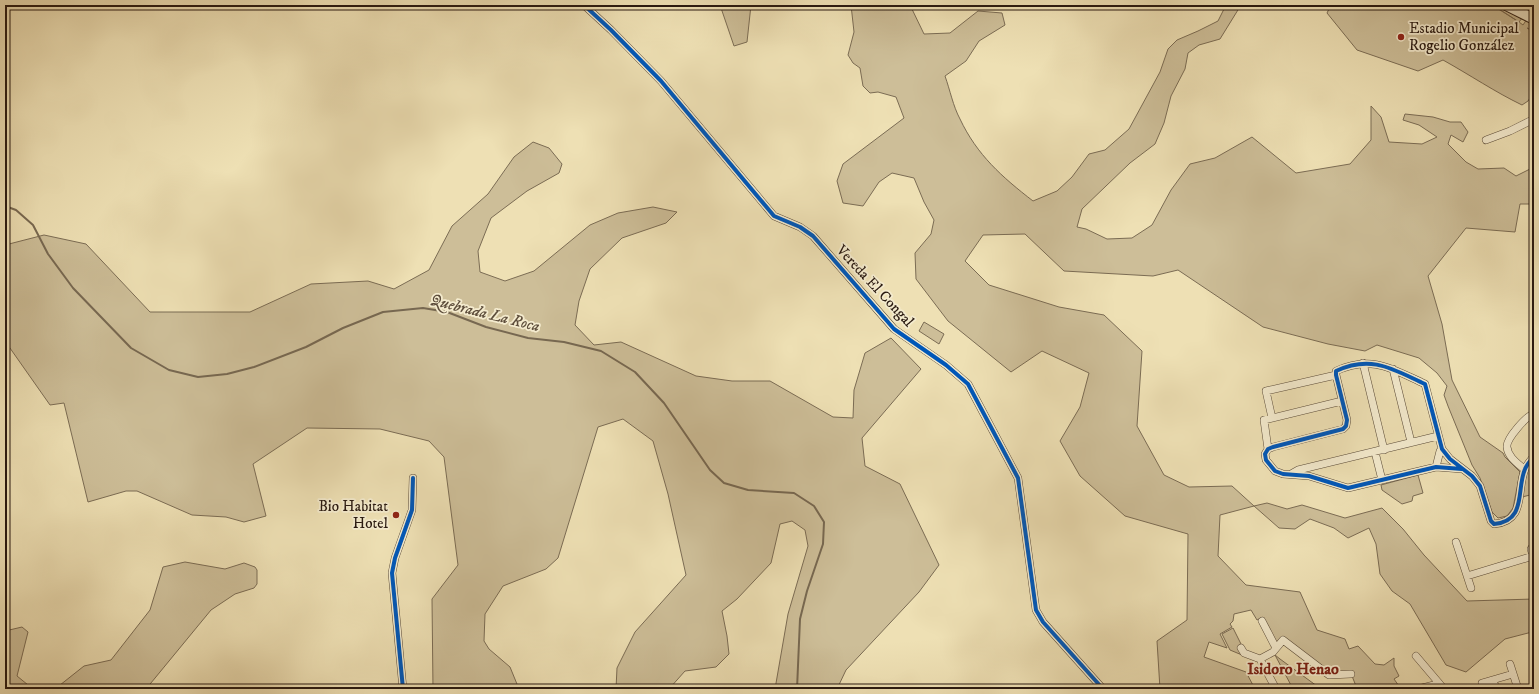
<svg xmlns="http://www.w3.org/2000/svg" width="1539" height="694" font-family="'IM FELL DW Pica',serif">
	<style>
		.green { fill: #cdbe98; stroke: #7b6c54 }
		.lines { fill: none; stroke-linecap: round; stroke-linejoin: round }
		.stream { stroke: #776851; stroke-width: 2 }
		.street-casing { stroke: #5a4b39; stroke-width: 8 }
		.secondary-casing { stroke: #291910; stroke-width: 12 }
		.street { stroke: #f4ebce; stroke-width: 7 }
		.secondary { stroke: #f4ebce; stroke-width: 10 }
		.cycleway-casing { stroke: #f4ebce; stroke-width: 6 }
		.cycleway { stroke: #0057b8; stroke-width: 4 }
		.poi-dot { fill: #8f2418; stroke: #f4ebce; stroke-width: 1.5 }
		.labels { text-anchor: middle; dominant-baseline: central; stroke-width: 3.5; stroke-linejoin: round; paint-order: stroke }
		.poi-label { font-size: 15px; fill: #291910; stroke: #f4ebce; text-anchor: start }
		.street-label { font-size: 15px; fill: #291910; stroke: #f4ebce }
		.water-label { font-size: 16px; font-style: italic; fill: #5d4d3b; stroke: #f4ebce }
		.neighbourhood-label { font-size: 16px; font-weight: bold; fill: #7a1f14; stroke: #f4ebce }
	</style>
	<rect width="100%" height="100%" fill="#eee0b4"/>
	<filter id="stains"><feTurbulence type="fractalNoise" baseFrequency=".005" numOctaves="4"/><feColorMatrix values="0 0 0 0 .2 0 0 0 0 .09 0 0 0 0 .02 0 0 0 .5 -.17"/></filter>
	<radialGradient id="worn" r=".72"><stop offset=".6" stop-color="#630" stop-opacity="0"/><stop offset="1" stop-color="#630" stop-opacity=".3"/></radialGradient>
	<path class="green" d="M720,5H751L747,42L734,46Z
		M851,5H910L924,34L950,33L978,11L1002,13L1005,25L979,41L966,61L945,76C950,90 953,106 960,119C977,155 1002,177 1033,201L1057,191L1072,177L1089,154L1105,150L1129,129L1160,72L1168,49L1177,40L1198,31L1218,21L1226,5H1241L1220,39L1199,45L1188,53L1185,69L1171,96L1164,123L1155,144L1130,163L1082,209L1077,227L1086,229L1107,239L1132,238L1152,225L1171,190L1190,164L1215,158L1252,137L1296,173L1350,164L1371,140V106L1381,117L1389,142L1422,144L1437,137L1419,125L1403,120L1405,114L1433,117L1450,122H1461L1468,132L1463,142L1451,135L1448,144L1466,162L1478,169L1504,168L1516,176L1530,169L1534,165V204H1520L1515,232L1466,228L1428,276L1442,324L1452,380L1480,437L1503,453L1505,457L1520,472L1513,508L1507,516L1498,518L1492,512L1480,478L1472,465L1448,406L1444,395L1447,386L1437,373L1419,358L1377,345L1365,351L1328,344L1263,327L1178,270L1153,276L1064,271L1025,234L983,235L965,261L989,285L1059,307L1104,315L1142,351L1137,426L1164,475L1189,487L1232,486L1254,506L1267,503L1287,509L1302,505L1345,518L1382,508L1403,529L1424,555L1467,601L1534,599V636L1532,632L1505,639L1466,672L1446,665L1410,604L1392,591L1380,574L1376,544L1369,528L1348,538L1334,528L1310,519L1295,529L1279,528L1254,506L1220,515L1218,556L1246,585L1300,592L1317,630L1345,639L1349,649L1358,646L1375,664L1384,665L1394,658V666L1399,676L1394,679L1401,689H1355L1356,686L1352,676L1331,672L1282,637L1276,643L1261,618L1257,620L1251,610L1234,614L1233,621L1230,624L1232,627L1220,634L1227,648L1209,642L1204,657L1246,672L1255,689H1160L1157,641L1187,620L1188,534L1125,516L1080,476L1060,441L1080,407L1089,373L1042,351L1011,372L948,321L916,279L915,253L931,234L934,220L924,202L914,178L892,173L879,182L863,206L843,203L837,181L843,164L904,118L896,97L878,92L870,93L863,86L860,68L853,63L848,55L854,32Z
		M1331,5H1492L1519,22L1493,5H1498L1523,17L1519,22L1523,25L1527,19L1534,22V31L1527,28L1534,32V92L1528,101L1522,105C1495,92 1470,75 1443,60L1418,71L1357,50L1327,13Z
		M533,142L549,148L562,164L559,173L527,191L491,218L478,251L480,272L505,281L534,271L590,225L618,213L653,207L677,212L666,223L622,238L590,269L579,301L575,325L594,345L621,342L696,376L732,381H770L833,417L853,418L854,390L865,353L891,338L921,369L862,438L865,466L900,484L939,565L919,592L846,670L837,689H775L788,614L808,546L805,530L792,521L780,524L771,563L737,599L722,611L727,636L729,654L716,667L685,671L669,689H616L617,668L635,632L686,575L668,494L653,441L623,419L598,427L558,558L546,569L503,586L485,614L484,641L489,649L510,667L519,689H433L432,599L458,565L444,457L429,441L380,429L307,428L253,464L266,516L244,522L226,517L192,515L137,491H126L88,502L64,403L50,405L5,341V224L9,244L44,235L86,244L150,312H250L311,284L368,281L394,289L429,270L452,226L488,194L514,157Z
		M924,322L944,334L939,344L919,331Z
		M1534,459V494L1522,497L1527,470Z
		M1418,475L1423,493L1413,496L1412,501L1402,504L1382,490L1381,485Z
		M185,562L225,569L244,563L255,567L257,570V584L254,588L235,594L211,610L146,689H55L84,666L111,660L150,610L163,567Z
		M22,627L28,632L17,676L33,689H5V631Z
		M1233,628L1241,644L1238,646L1242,655L1230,650L1222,634Z
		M1275,655L1280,659L1321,689H1293Z"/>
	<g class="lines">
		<path class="stream" d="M5,206L16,210L33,225L48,254L73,288L131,348L169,370L198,377L227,374L254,367L306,347L343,328L383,312L423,308L447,312L486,327L528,338L564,342L601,351L635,372L664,403L710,470L724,483L748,490L794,493L814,506L824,522L823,544L807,591L800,619L797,689"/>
		<g class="street-casing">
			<path id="street" d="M584,5L611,30L661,81L774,216L800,227L813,236L894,329L946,365L968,384L1018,478L1036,610L1043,622L1103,689
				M1486,140L1510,131L1534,119
				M1363,363L1384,450
				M1393,369L1411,442
				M1272,418L1266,391L1336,375
				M1268,449L1264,420L1342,401
				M1375,452L1382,480
				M1436,467L1440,451L1442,449
				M1462,469L1436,467L1348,488L1309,476L1283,474L1275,471L1266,460L1265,454L1268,449L1273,447L1343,429L1346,426L1347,420L1336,375V371C1372,354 1394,370 1425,384L1442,449L1450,459L1472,476L1480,486L1491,521L1494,524C1527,521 1516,490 1525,469C1527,464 1531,460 1534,456
				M1524,469C1517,463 1508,457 1507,447C1506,439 1527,415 1534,414
				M1291,474L1298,470L1438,436
				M1456,542L1471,588
				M1467,576L1533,556L1531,549L1534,545
				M1262,621L1276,648
				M1241,648L1244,653L1260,659L1273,652L1283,640L1329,675L1351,674
				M1416,656L1444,689
				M1260,659L1276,689
				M1510,664L1518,689
				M1493,680L1496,689
				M1482,683L1513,674
				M403,689L392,573L395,558L412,510L413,478
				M1418,689L1434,685L1438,682"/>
		</g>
		<g class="secondary-casing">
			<path id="secondary" d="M1506,5L1534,19"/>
		</g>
		<use href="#street" class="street"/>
		<use href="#secondary" class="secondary"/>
		<g class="cycleway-casing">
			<path id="cycleway" d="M584,5L611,30L661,81L774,216L800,227L813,236L894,329L946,365L968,384L1018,478L1036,610L1043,622L1103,689
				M1462,469L1436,467L1348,488L1309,476L1283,474L1275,471L1266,460L1265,454L1268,449L1273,447L1343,429L1346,426L1347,420L1336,375V371C1372,354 1394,370 1425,384L1442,449L1450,459L1472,476L1480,486L1491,521L1494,524C1527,521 1516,490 1525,469C1527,464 1531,460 1534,456
				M403,689L392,573L395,558L412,510L413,478"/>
		</g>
		<use href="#cycleway" class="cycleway"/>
	</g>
	<g class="poi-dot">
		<circle cx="1401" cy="37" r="4"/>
		<circle cx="396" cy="515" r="4"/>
	</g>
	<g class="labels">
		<g class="poi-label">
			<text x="1409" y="28">Estadio Municipal<tspan x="1409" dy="17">Rogelio González</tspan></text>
			<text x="388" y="506" text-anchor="end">Bio Habitat<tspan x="388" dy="17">Hotel</tspan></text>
		</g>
		<g class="street-label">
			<text transform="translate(875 286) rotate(47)">Vereda El Congal</text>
		</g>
		<g class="water-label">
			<text transform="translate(485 313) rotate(14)">Quebrada La Roca</text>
		</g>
		<g class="neighbourhood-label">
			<text x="1293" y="669">Isidoro Henao</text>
		</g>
	</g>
	<rect width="1539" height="694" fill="none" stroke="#eee0b4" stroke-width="20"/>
	<rect x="6" y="6" width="1527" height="682" fill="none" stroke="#291910" stroke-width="2"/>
	<rect x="10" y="10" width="1519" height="674" fill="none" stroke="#291910"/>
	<rect width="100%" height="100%" filter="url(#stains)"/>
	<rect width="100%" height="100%" fill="url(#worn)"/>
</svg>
